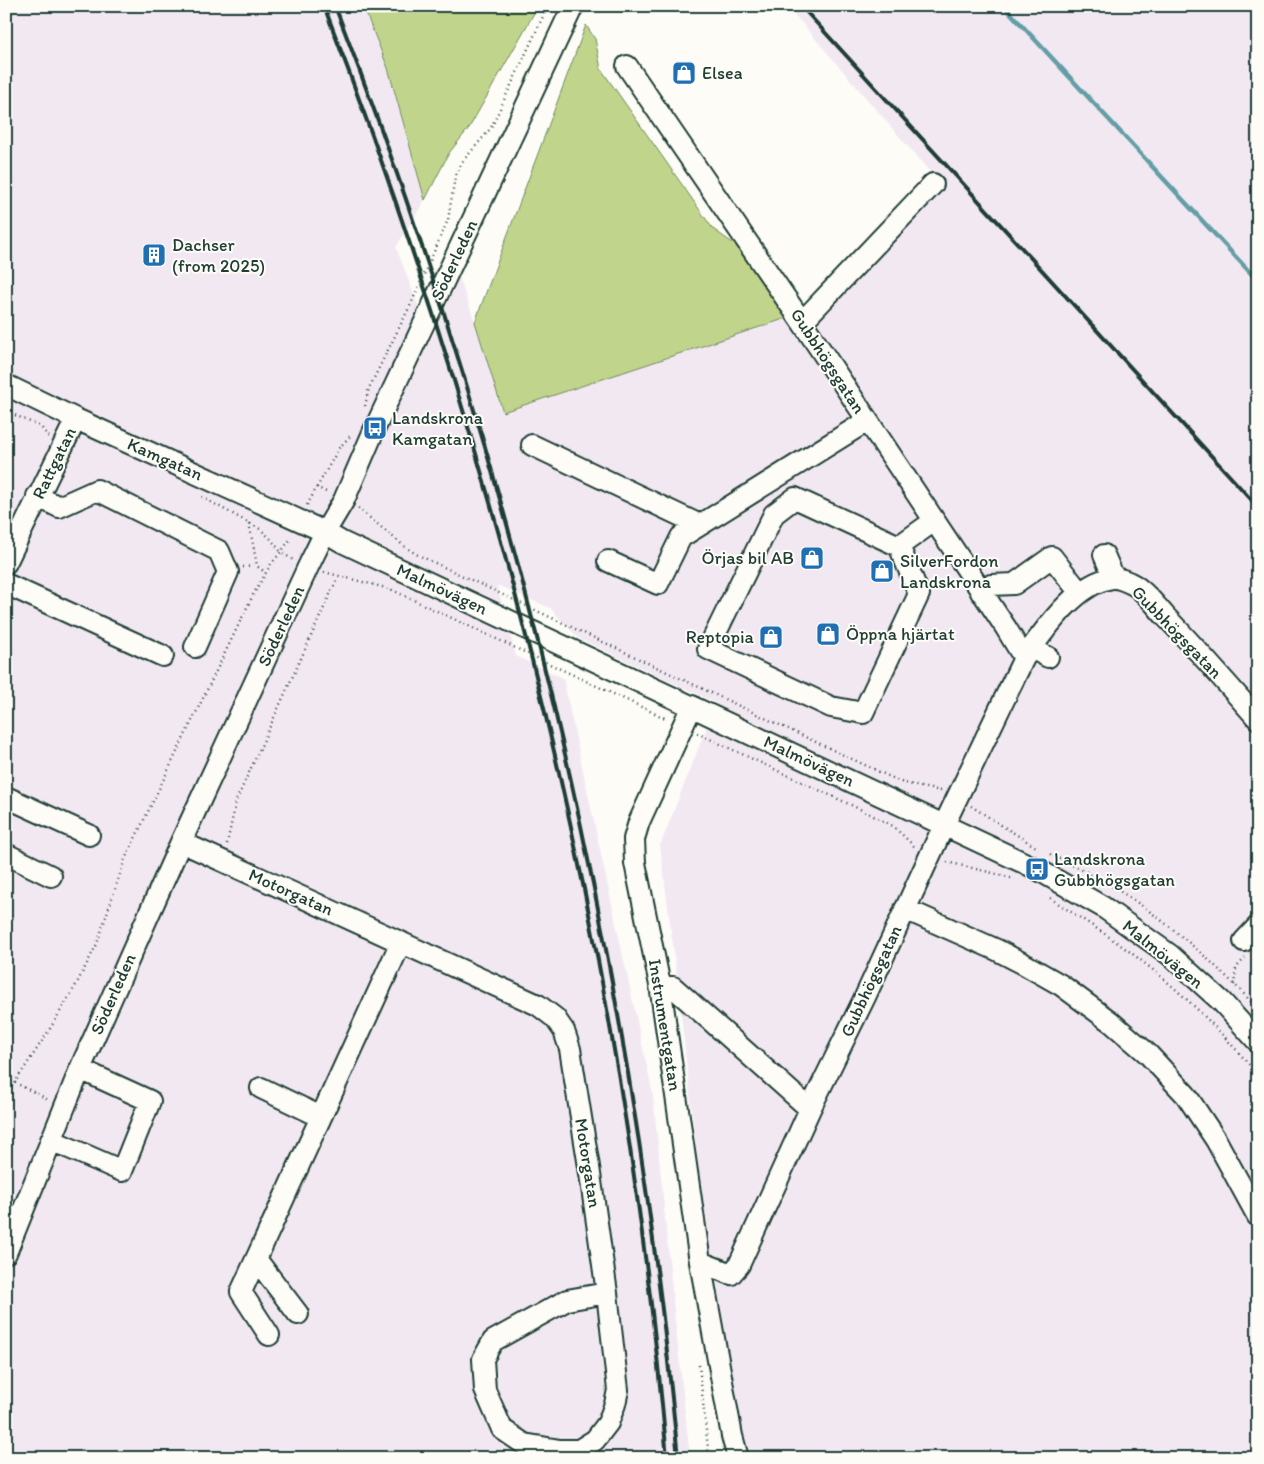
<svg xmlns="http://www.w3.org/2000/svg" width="1264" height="1464" font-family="Itim,sans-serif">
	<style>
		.built { fill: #f2e8f2 }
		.green { fill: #c0d58b; stroke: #708960 }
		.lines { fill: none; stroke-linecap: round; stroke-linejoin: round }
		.stream { stroke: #649ea6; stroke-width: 4.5 }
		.minor-casing { stroke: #1f3d34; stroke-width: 24 }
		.path { stroke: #1f3d34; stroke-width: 2.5; stroke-dasharray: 1 4; stroke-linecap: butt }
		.minor { stroke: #fdfcf7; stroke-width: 20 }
		.rail { stroke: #1f3d34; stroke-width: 4 }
		.labels { text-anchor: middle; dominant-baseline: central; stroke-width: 4; stroke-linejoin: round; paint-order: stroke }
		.poi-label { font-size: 18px; fill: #1f3d34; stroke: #fdfcf7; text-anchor: start }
		.street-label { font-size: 18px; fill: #1f3d34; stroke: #fdfcf7 }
	</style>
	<rect width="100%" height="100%" fill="#fdfcf7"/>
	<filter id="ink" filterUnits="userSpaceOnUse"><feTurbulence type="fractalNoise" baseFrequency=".02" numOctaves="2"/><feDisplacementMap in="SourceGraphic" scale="10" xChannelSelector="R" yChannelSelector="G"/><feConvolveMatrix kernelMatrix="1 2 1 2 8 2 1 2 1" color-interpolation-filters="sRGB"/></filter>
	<g filter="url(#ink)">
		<path class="built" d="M6,6H363L388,68L425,200L396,247L431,340L459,277L475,322L503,411L787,318H815L941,185L787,6H1258V1458H731L674,953L660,846L716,703L578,638L550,608L497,585L516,656L563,678L653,1095L675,1320L690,1458H22L9,1451L6,1446Z"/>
		<path class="green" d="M363,6H538L469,128L449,153L425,200L388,68Z
			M586,25L595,39L601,69L713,229L744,251L787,318L503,412L475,322Z"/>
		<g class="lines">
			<path class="stream" d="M1004,6L1258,281"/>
			<g class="minor-casing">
				<path id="minor" d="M627,66L802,322L1006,628L1024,658L944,825L865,997L810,1109L739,1265L731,1274L700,1262
					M802,322L933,184
					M6,385L76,419L325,532L342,542L1037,869L1103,907L1170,955L1222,1002L1258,1042
					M532,445L700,525
					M37,496L59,507L97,490L219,551L228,572L195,647
					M795,498L899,546L919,594L863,713L831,707L708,649L774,514Z
					M899,546L934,521
					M1104,555L1114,578
					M608,561L658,584L681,537L867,421
					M6,563L76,419
					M6,584L163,656
					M981,592L991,585L1014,584L1052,557L1080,593
					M1031,648L1048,657
					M1024,658C1044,631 1076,583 1112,578C1117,577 1129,582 1134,585C1146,592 1156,606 1166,617C1198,650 1228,685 1258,719
					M692,706L639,822L634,839L635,863L660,985L700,1262L732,1436L738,1458
					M6,797L89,835
					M181,842L538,1005L555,1018L564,1031L570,1049L589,1167L607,1293L618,1390L615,1404L608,1423L595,1440L579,1450H560L524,1444L502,1429L485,1390L483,1359L493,1341L567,1300L607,1293
					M6,854L51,876
					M905,909L997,950L1024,964L1061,985L1111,1022L1148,1054L1186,1095L1216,1140L1258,1217
					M1244,941L1258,926
					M660,985L673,987L810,1109
					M261,1088L321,1117
					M51,1140L122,1171L150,1101L80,1069
					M6,1253L80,1069L181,842L308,567L325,532L344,500L375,428L573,6
					M256,1259L298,1314
					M269,1335L241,1292L401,942"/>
			</g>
			<path class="path" d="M365,406L369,388L411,304L448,220L455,177L463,161L491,128L548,6
				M6,411L41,427L49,437
				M316,487L328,493
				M202,497L260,529L270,538L281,552L293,560
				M307,505L339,448L352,434
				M358,508L404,546L416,554L901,782L916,786L941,791
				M249,523L257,566L266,573
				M243,567L257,566
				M324,572L390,589L667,719
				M697,733L866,812L893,826L915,847
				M971,806L1036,847
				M227,844L236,801L338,577
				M1050,854C1064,862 1080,868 1094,876C1152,907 1214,961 1258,1009
				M947,862L997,874L1014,879
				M1050,898C1075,915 1102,931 1126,949C1175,985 1219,1028 1258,1075
				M1234,985L1236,968L1245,958
				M6,1078L49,1100
				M6,1096L48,1032L76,985L97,944L125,859L253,595L271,564L281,552L292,537
				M699,1365L709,1458"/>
			<use href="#minor" class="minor"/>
			<path class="rail" d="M324,6C504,472 623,960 667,1458
				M335,6C517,474 631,958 678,1458
				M801,6L1258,507"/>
		</g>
	</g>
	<defs>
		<g id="shop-square" transform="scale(1.25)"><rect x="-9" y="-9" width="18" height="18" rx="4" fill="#1f6fb2" stroke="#fdfcf7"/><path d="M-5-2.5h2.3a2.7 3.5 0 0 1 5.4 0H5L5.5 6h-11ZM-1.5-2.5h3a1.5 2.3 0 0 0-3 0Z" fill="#fff"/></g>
		<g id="building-square" transform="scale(1.25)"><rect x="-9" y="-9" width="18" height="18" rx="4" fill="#1f6fb2" stroke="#fdfcf7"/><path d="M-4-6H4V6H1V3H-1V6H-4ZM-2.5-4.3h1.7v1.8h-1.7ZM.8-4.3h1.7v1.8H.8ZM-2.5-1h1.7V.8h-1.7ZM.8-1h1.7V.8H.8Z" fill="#fff"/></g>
		<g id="bus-square" transform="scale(1.25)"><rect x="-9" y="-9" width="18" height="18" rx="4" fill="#1f6fb2" stroke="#fdfcf7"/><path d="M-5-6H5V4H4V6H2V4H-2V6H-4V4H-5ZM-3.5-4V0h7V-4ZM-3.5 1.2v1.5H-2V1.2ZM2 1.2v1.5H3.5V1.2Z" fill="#fff"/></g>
	</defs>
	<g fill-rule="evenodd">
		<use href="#shop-square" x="684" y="73"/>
		<use href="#building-square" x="154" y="255"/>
		<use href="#bus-square" x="375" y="428"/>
		<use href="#shop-square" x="812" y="558"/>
		<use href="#shop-square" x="882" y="571"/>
		<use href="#shop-square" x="828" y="634"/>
		<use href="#shop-square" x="771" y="637"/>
		<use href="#bus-square" x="1037" y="869"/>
	</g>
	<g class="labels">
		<g class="poi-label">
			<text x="702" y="73">Elsea</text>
			<text x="172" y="245">Dachser<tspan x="172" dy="21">(from 2025)</tspan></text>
			<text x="392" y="418">Landskrona<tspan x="392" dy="21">Kamgatan</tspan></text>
			<text x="794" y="558" text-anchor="end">Örjas bil AB</text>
			<text x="900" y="561">SilverFordon<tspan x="900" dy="21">Landskrona</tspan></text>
			<text x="846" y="634">Öppna hjärtat</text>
			<text x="754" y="637" text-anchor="end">Reptopia</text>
			<text x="1054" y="859">Landskrona<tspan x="1054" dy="21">Gubbhögsgatan</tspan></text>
		</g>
		<g class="street-label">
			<text transform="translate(454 260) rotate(-65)">Söderleden</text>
			<text transform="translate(828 361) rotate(57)">Gubbhögsgatan</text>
			<text transform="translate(165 459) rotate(24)">Kamgatan</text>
			<text transform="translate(54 463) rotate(-64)">Rattgatan</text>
			<text transform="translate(442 589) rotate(25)">Malmövägen</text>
			<text transform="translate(281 626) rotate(-65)">Söderleden</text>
			<text transform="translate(1177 632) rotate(46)">Gubbhögsgatan</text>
			<text transform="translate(809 761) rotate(25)">Malmövägen</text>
			<text transform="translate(291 892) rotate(24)">Motorgatan</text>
			<text transform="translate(1163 954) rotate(39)">Malmövägen</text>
			<text transform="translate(871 981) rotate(-65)">Gubbhögsgatan</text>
			<text transform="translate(113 994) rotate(-66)">Söderleden</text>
			<text transform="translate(665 1025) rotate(81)">Instrumentgatan</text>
			<text transform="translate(588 1163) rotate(81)">Motorgatan</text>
		</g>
	</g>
	<rect width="1264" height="1464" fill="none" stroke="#fdfcf7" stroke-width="25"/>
	<rect x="12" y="12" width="1239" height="1439" fill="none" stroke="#1f3d34" stroke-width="2" filter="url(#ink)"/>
</svg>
